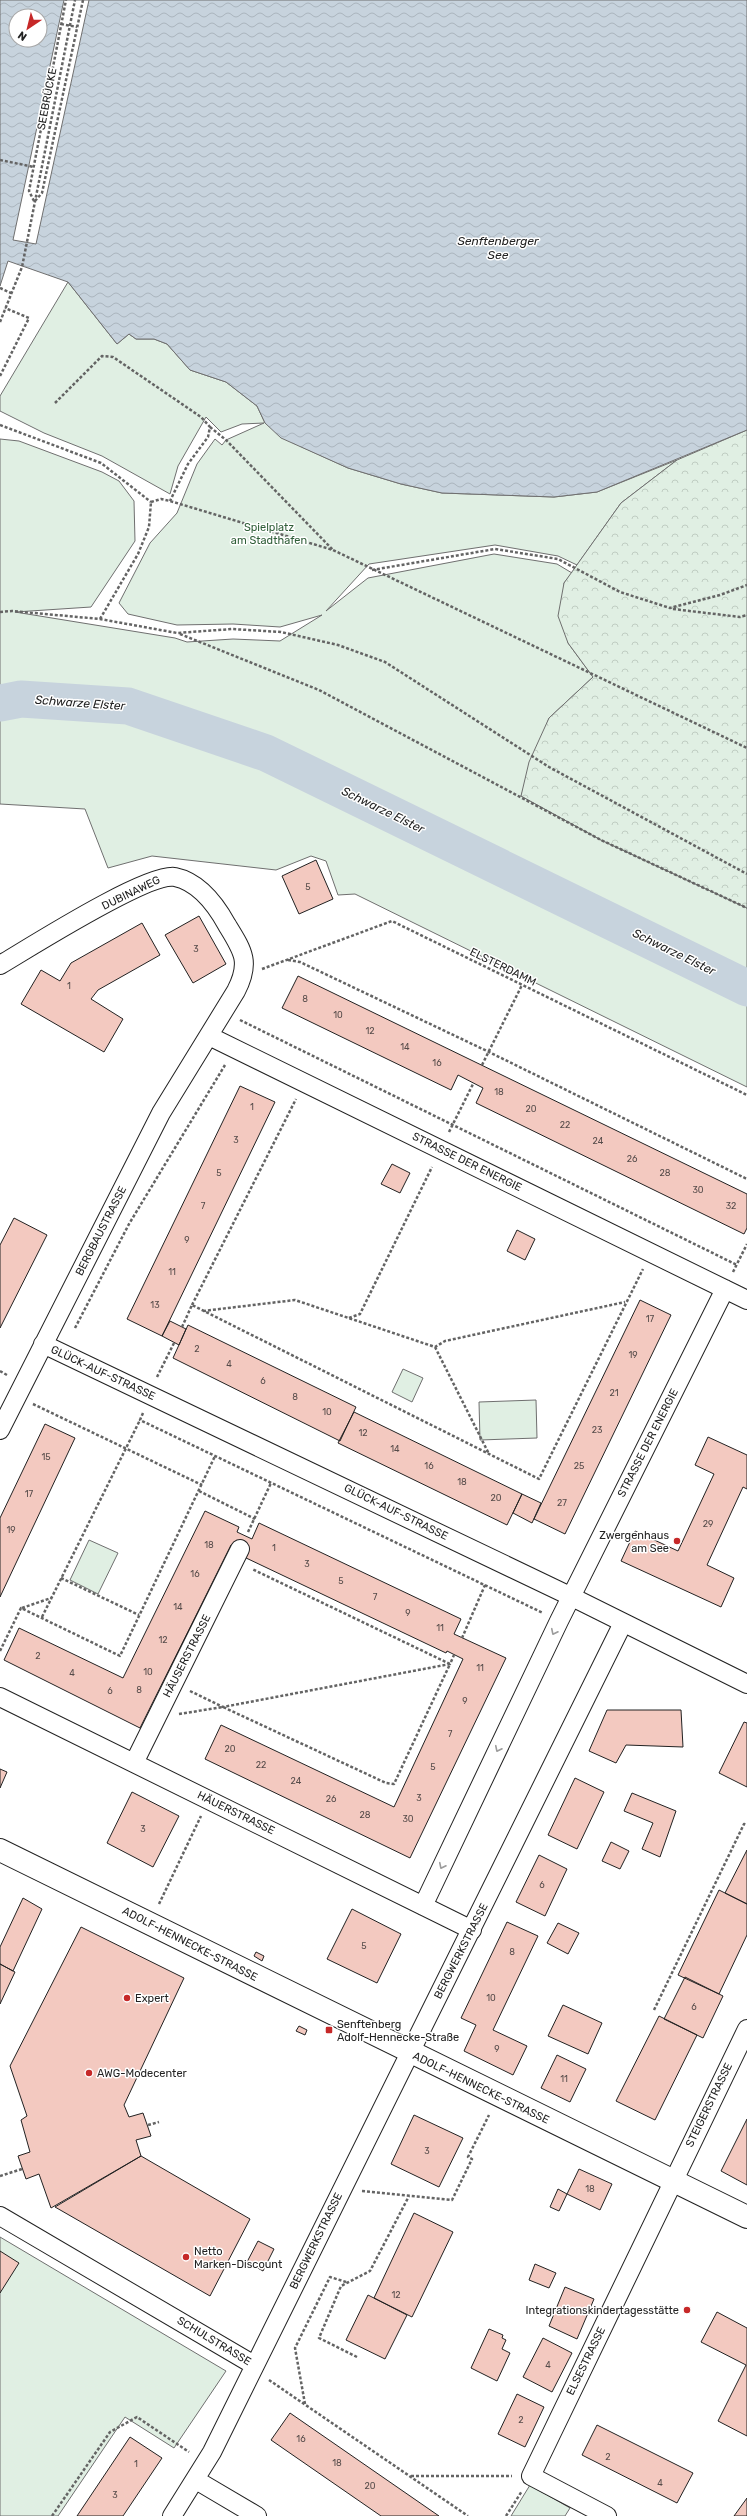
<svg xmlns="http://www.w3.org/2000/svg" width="747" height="2516" font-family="Rubik,sans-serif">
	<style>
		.green { fill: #e0efe3; stroke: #6f6f6f }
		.forest { fill: url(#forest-crowns); stroke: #6f6f6f }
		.water { fill: url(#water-waves); stroke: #6f6f6f; fill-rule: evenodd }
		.pier { fill: #fff; stroke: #6f6f6f }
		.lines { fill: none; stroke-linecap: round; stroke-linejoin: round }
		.river { stroke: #c7d3dd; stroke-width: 37 }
		.building { fill: #f3c9c0; stroke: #222 }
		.minor-casing { stroke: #222; stroke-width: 20 }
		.tertiary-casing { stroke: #222; stroke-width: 24 }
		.path { stroke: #646464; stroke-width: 2.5; stroke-dasharray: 3 2; stroke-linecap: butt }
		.minor { stroke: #fff; stroke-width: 18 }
		.tertiary { stroke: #fff; stroke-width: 22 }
		.oneway { stroke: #9c9c9c }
		.poi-dot { fill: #c62828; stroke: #fff; stroke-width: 1.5 }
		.labels { text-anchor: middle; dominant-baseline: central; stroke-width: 3; stroke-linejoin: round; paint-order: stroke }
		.number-label { font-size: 9px; fill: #564c4a }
		.street-label { font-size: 11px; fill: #222; stroke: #fff }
		.park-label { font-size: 11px; fill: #2f5e38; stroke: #fff }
		.poi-label { font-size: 11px; fill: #222; stroke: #fff; text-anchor: start }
		.water-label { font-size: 12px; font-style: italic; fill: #222; stroke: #fff }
	</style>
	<defs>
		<pattern id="forest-crowns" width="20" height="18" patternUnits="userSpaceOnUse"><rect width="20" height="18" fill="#e0efe3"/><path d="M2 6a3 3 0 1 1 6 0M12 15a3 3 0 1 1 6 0" fill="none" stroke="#c0cdc2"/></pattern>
		<pattern id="water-waves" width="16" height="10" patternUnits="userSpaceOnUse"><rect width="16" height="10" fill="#c7d3dd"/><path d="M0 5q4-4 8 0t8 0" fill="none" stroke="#abb5bd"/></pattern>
	</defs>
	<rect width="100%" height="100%" fill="#fff"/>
	<path class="green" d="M68,282L117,344L129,334L136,339H154L167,344L190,370L226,382L257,406L265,423L302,447L348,468L401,484L442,493L554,497L597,492L677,460L621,503L577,565L558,556L495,545L369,564L326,611L368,578L494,554L557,564L572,573L564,583L568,643L593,677L549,718L521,796L601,840L747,908V1087L355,894L338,895L326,861L311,856L276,870L152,856L108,868L85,809L0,804V439L19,441L102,472L119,481L134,501L135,541L91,607L15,612L175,638L187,642L233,639L280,641L322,615L280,627L233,624L177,625L128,614L119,603L150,543L177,513L197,464L215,439L222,445L226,440L264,423L242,424L221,432L206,417L178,466L170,494L102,456L44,433L0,411V396Z
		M403,1369L423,1378L412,1402L392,1392Z
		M536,1400L537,1438L480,1440L479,1402Z
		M89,1540L118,1553L98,1594L70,1580Z
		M0,2237L226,2371L174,2448L125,2417L58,2516H0Z
		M530,2485L570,2508L565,2516H511Z"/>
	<path class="forest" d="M747,430V908L601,840L521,796L529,762L549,718L593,677L568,643L558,616L564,583L621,503L677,460Z"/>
	<path class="water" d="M0,0H747V430L597,492L554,497L442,493L401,484L348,468L281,438L265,423L257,406L226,382L190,370L167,344L154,339H136L129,334L117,344L68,282L8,261L0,286ZM16,16H40V40H16Z"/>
	<path class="pier" d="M64,0H89L36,244L13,240Z"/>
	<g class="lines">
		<path class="river" d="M0,703L21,699L128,706L266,753L747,988"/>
	</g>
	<path class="building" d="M316,860L333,899L299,914L282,876Z
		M199,916L226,964L193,983L165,935Z
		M142,923L160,955L98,990L91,999L123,1019L104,1052L21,1004L41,970L60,981L71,963Z
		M298,976L747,1194V1228L744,1234L476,1103L483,1088L458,1075L451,1090L282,1008Z
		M240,1086L275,1102L162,1336L127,1319Z
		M392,1164L410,1173L400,1193L381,1184Z
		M14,1218L47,1235L0,1328V1245Z
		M517,1230L535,1239L525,1260L507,1251Z
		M640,1300L671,1315L565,1534L534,1519Z
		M170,1321L186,1329L179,1345L162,1336Z
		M188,1325L356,1407L340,1441L173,1358Z
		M354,1412L522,1494L507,1525L338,1443Z
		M45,1424L75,1438L0,1597V1518Z
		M708,1437L747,1455V1489L743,1487L707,1565L734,1578L721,1607L621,1561L635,1531L678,1551L714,1474L695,1465Z
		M522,1494L541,1503L532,1523L513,1513Z
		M205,1511L239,1527L237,1532L252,1539L259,1523L461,1619L454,1634L506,1658L410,1858L205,1759L221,1725L394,1807L463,1659L447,1651L446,1653L244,1557L246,1552L231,1545L140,1728L4,1660L19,1628L123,1678Z
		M607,1710H681L683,1747L626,1745L616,1763L589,1751Z
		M744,1722L747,1723V1787L719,1773Z
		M0,1769L7,1772L0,1788Z
		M575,1778L604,1792L577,1849L548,1835Z
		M132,1792L179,1816L153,1867L107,1843Z
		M632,1793L676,1811L660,1857L642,1849L653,1823L624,1811Z
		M611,1842L629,1851L620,1869L602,1861Z
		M747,1850V1904L725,1893Z
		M539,1855L567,1869L545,1916L516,1902Z
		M719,1890L747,1904V1935L719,1994L678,1975Z
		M23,1898L42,1909L13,1971L0,1964V1947Z
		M352,1909L401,1934L377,1983L327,1959Z
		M507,1922L538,1936L493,2030L527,2046L513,2075L464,2051L476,2025L461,2018Z
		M558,1923L579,1933L568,1954L547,1943Z
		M81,1927L184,1978L124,2105L129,2117L143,2113L151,2136L136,2140L141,2156L51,2208L39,2174L26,2179L18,2156L30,2152L21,2120L27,2116L10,2066Z
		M256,1952L264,1956L262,1961L254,1956Z
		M0,1964L15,1972L0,2004Z
		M685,1977L723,1996L703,2038L664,2019Z
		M563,2005L602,2023L588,2054L548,2036Z
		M659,2016L697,2035L655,2120L616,2101Z
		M299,2026L307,2030L305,2035L296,2031Z
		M557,2055L586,2069L570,2102L541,2088Z
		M414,2115L463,2138L439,2187L391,2164Z
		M747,2119V2185L721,2171Z
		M141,2156L250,2219L210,2296L55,2207Z
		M579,2169L612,2184L600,2210L567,2194Z
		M558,2189L567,2194L559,2211L550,2207Z
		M414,2213L453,2232L412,2317L374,2298Z
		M258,2241L274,2249L263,2271L247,2262Z
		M0,2251L19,2263L0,2293Z
		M535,2264L556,2273L549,2288L529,2280Z
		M565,2287L594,2299L577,2339L549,2326Z
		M368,2295L407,2315L385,2359L346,2340Z
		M717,2312L747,2328V2436L718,2421L746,2365L701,2342Z
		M489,2329L503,2335L502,2338L506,2340L502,2349L510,2353L497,2381L471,2368Z
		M543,2338L572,2353L552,2392L523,2377Z
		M517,2394L544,2407L525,2447L498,2434Z
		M290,2413L439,2516H381L271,2440Z
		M597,2425L693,2473L677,2503L582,2455Z
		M130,2437L162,2458L123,2516H77Z
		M747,2498V2516H734Z"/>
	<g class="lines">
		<g class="minor-casing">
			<path id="minor" d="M0,965C29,948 148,872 175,877C199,882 216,905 227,925C243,951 251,962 236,991L161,1113L0,1430
				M209,1036L747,1300
				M43,1344L572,1597L747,1684
				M0,1697L472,1930
				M134,1763L240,1549
				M423,1906L559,1621L725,1289
				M0,2216L254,2365
				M196,2480L257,2516
				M172,2516L212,2452L623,1623
				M607,2516L531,2476L747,2029"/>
		</g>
		<g class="tertiary-casing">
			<path id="tertiary" d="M0,1850L747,2217"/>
		</g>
		<path class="path" d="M61,24L77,27
			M0,160L34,167
			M34,201L29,191L66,0
			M35,201L42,193L83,0
			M0,288L11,293
			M0,322L22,267L75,0
			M0,376L29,318L5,308
			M55,403L102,356L113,357L201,417L210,427L208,437L188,464L170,501
			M0,425L101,463L151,502
			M210,427L226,440L333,550
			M151,502L161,499L170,501L333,550L747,748
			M372,570L495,549L558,559L620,592L670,608L720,595L747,585
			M673,609L740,617L747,615
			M0,612L12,611L100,619L177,633L232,629L281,632L338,645L385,662L549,767L747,874
			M100,619L138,554L149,527L151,502
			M180,634L319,690L601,840L747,908
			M288,960L300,962L489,1052L747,1179
			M262,969L392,921L747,1095
			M240,1020L737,1265
			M482,1065L522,985
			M449,1132L473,1084
			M733,1272L747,1244
			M192,1305L296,1099
			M203,1311L295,1300L435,1347L445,1341L625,1302
			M349,1318L360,1314L432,1167
			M182,1327L192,1305L539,1479L643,1269
			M75,1328L129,1224L225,1065
			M435,1347L489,1454
			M0,1371L7,1375
			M157,1377L174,1343
			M33,1404L202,1485
			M143,1413L140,1420L543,1613
			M199,1491L255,1519
			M248,1532L271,1483
			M61,1578L139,1615
			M22,1608L51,1598
			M42,1617L140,1420
			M462,1638L485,1585
			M0,1651L21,1608L120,1656L215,1456
			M190,1691L223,1707L450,1664L454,1655
			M179,1714L223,1707L386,1783L394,1784L450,1664L252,1569
			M159,1904L201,1816
			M654,2010L744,1824L747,1825
			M148,2125L159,2122
			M0,2176L22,2169
			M362,2191L452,2200L472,2159L468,2157L489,2115
			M357,2357L319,2338L341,2286L370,2271L409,2196
			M269,2380L468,2516
			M305,2404L295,2348L330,2277L346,2282
			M411,2476H512
			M52,2516L110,2432L137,2417L189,2452
			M506,2516L522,2491"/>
		<use href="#minor" class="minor"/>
		<use href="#tertiary" class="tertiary"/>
	</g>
	<defs><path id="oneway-chevron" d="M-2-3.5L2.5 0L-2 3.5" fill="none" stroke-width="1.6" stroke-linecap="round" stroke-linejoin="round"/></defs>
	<g class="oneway">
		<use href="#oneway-chevron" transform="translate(554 1632) rotate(116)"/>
		<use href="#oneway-chevron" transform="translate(498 1749) rotate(116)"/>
		<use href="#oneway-chevron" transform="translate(442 1866) rotate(116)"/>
	</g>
	<g class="poi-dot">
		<circle cx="677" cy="1541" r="4"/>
		<circle cx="127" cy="1998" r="4"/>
		<rect x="325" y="2026" width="8" height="8" rx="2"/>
		<circle cx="89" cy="2073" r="4"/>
		<circle cx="186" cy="2257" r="4"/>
		<circle cx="687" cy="2310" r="4"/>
	</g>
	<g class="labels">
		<g class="number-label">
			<text x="308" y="887">5</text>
			<text x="196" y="949">3</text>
			<text x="69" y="986">1</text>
			<text x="305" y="999">8</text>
			<text x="338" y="1015">10</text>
			<text x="370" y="1031">12</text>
			<text x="405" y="1047">14</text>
			<text x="437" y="1063">16</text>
			<text x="499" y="1092">18</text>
			<text x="252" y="1107">1</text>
			<text x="531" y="1109">20</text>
			<text x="565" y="1125">22</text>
			<text x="236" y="1140">3</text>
			<text x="598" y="1141">24</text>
			<text x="632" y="1159">26</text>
			<text x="219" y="1173">5</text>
			<text x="665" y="1173">28</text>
			<text x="698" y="1190">30</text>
			<text x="203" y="1206">7</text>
			<text x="731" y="1206">32</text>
			<text x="187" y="1240">9</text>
			<text x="172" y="1272">11</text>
			<text x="155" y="1305">13</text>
			<text x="650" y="1319">17</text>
			<text x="197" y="1349">2</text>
			<text x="633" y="1355">19</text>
			<text x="229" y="1364">4</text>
			<text x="263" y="1381">6</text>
			<text x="614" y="1393">21</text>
			<text x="295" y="1397">8</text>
			<text x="327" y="1412">10</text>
			<text x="597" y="1430">23</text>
			<text x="363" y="1433">12</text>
			<text x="395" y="1449">14</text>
			<text x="46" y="1457">15</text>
			<text x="429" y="1466">16</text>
			<text x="579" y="1466">25</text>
			<text x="462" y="1482">18</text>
			<text x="29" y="1494">17</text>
			<text x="496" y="1498">20</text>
			<text x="562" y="1503">27</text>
			<text x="708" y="1524">29</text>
			<text x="11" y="1530">19</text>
			<text x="209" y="1545">18</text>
			<text x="274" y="1548">1</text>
			<text x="307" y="1564">3</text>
			<text x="195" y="1574">16</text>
			<text x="341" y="1581">5</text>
			<text x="375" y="1597">7</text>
			<text x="178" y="1607">14</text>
			<text x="408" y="1613">9</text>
			<text x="440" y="1628">11</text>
			<text x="163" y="1640">12</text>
			<text x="38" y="1656">2</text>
			<text x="480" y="1668">11</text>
			<text x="148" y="1672">10</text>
			<text x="72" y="1673">4</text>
			<text x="139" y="1690">8</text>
			<text x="110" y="1691">6</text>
			<text x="465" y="1701">9</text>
			<text x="450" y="1734">7</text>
			<text x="230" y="1749">20</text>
			<text x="261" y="1765">22</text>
			<text x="433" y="1767">5</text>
			<text x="296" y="1781">24</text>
			<text x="419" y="1798">3</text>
			<text x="331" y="1799">26</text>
			<text x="365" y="1815">28</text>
			<text x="408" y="1819">30</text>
			<text x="143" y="1829">3</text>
			<text x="542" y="1885">6</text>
			<text x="364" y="1946">5</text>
			<text x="512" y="1952">8</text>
			<text x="491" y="1998">10</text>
			<text x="694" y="2007">6</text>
			<text x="497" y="2049">9</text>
			<text x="564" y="2079">11</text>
			<text x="427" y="2151">3</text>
			<text x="590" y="2189">18</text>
			<text x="396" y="2295">12</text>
			<text x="548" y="2365">4</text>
			<text x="521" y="2420">2</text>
			<text x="301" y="2439">16</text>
			<text x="608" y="2457">2</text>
			<text x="337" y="2463">18</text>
			<text x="136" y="2464">1</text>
			<text x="660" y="2483">4</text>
			<text x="370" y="2486">20</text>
			<text x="115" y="2495">3</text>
		</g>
		<g class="street-label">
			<text transform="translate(47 99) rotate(-79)">SEEBRÜCKE</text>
			<text transform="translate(131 893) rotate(-26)">DUBINAWEG</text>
			<text transform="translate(503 967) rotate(26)">ELSTERDAMM</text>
			<text transform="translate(467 1162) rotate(26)">STRASSE DER ENERGIE</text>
			<text transform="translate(101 1231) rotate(-63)">BERGBAUSTRASSE</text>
			<text transform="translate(103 1373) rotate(25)">GLÜCK-AUF-STRASSE</text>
			<text transform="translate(648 1443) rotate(-63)">STRASSE DER ENERGIE</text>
			<text transform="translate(396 1512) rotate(26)">GLÜCK-AUF-STRASSE</text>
			<text transform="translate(187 1656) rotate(-63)">HÄUSERSTRASSE</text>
			<text transform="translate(236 1813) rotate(26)">HÄUERSTRASSE</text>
			<text transform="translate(190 1944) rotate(27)">ADOLF-HENNECKE-STRASSE</text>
			<text transform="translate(461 1951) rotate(-63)">BERGWERKSTRASSE</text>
			<text transform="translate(481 2088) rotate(26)">ADOLF-HENNECKE-STRASSE</text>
			<text transform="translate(709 2105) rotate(-64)">STEIGERSTRASSE</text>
			<text transform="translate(316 2241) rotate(-64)">BERGWERKSTRASSE</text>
			<text transform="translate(214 2341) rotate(31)">SCHULSTRASSE</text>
			<text transform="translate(586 2361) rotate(-64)">ELSESTRASSE</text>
		</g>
		<g class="park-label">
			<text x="269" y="527">Spielplatz<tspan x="269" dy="13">am Stadthafen</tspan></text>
		</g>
		<g class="poi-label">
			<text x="669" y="1535" text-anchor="end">Zwergenhaus<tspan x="669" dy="13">am See</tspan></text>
			<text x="135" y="1998">Expert</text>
			<text x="337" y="2024">Senftenberg<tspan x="337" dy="13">Adolf-Hennecke-Straße</tspan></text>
			<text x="97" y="2073">AWG-Modecenter</text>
			<text x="194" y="2251">Netto<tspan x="194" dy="13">Marken-Discount</tspan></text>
			<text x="679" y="2310" text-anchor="end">Integrationskindertagesstätte</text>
		</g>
		<g class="water-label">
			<text x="498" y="241">Senftenberger<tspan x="498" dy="14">See</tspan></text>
			<text transform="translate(80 703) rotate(4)">Schwarze Elster</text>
			<text transform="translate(383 810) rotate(26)">Schwarze Elster</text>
			<text transform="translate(674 952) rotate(26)">Schwarze Elster</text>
		</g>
	</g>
	<g transform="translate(28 28) rotate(215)"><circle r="19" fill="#ffffff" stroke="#a7a7a7"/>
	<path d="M0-3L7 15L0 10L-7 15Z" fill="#c62828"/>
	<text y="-6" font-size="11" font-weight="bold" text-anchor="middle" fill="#222222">N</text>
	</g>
</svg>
